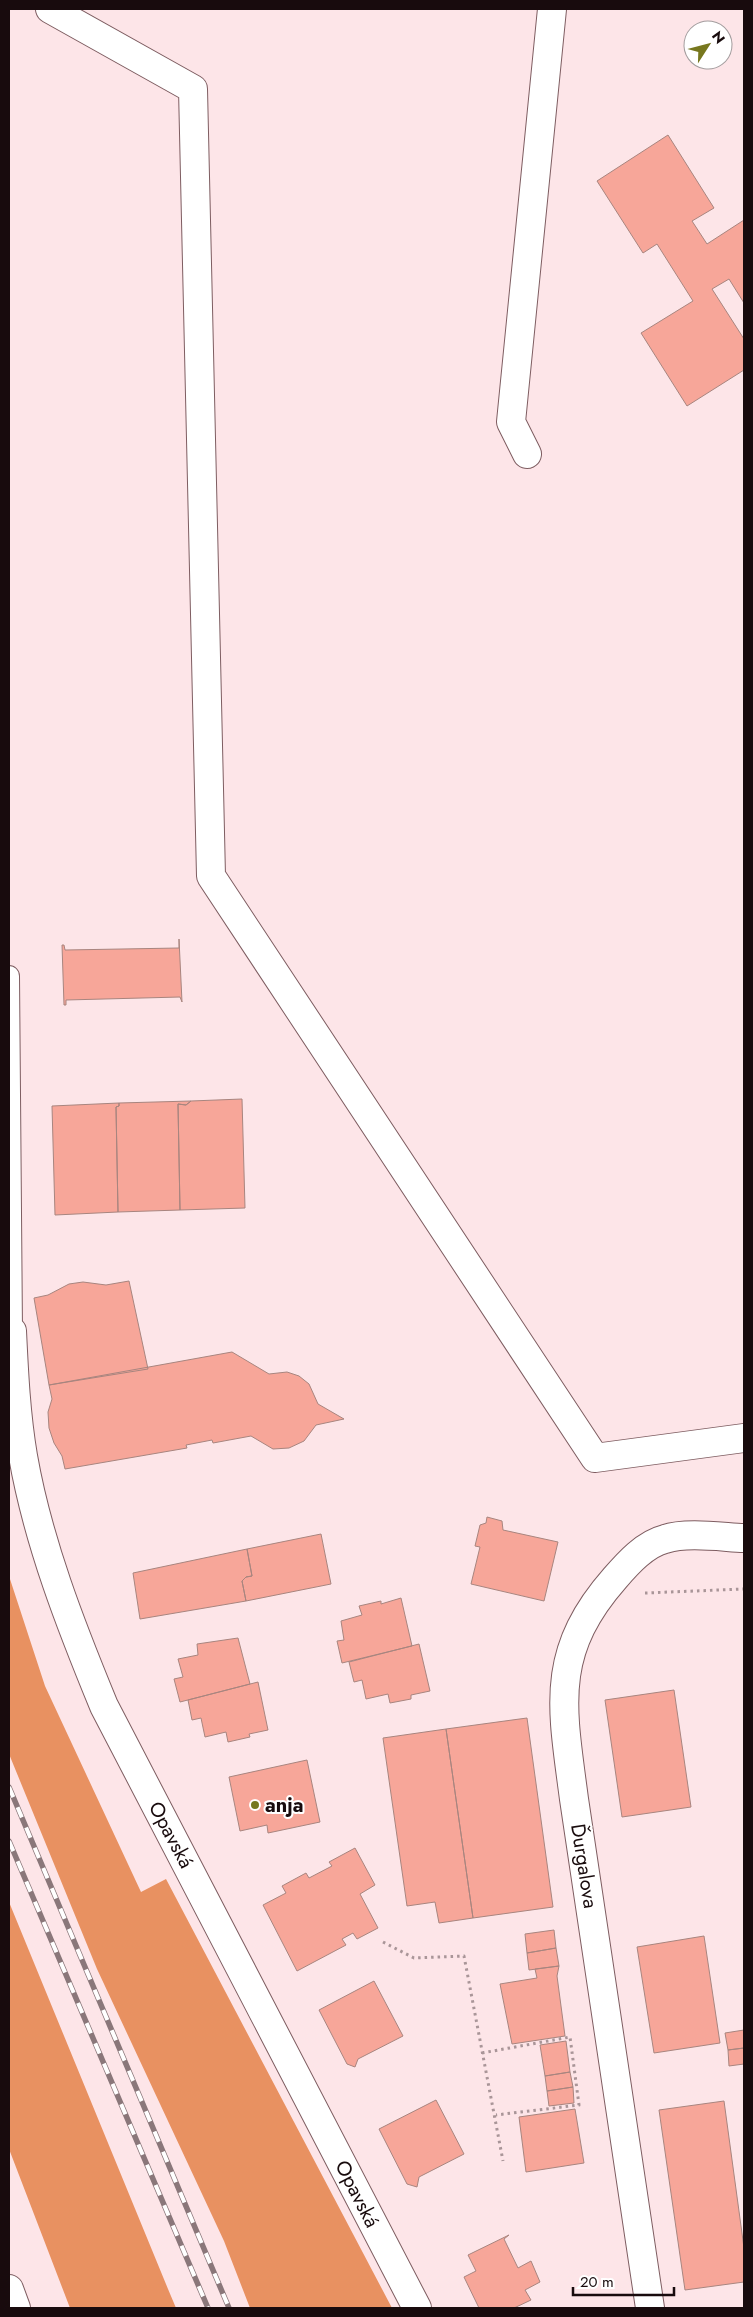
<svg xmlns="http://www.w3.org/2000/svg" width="753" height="2317" font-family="Jost,sans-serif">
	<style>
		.forest { fill: #e89161 }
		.building { fill: #f7a699; stroke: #a8857f }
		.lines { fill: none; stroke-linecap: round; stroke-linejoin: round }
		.lane-casing { stroke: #7e5d61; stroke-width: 22 }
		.street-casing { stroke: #7e5d61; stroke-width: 30 }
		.primary-casing { stroke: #7e5d61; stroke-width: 30 }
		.path { stroke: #a99598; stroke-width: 3; stroke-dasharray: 2.5 4; stroke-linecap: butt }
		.lane { stroke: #fff; stroke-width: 20 }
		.street { stroke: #fff; stroke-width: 28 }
		.primary { stroke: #fff; stroke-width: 28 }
		.rail-casing { stroke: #8a777a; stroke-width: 5.5 }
		.rail { stroke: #fff; stroke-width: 4; stroke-dasharray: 11; stroke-linecap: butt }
		.poi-dot { fill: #77771e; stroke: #fff; stroke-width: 2 }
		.labels { text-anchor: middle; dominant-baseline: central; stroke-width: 4; stroke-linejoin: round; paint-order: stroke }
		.poi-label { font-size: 20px; font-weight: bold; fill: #180b0d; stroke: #fff; text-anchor: start }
		.street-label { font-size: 20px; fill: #180b0d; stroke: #fff }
	</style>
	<rect width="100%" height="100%" fill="#fde5e8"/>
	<path class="forest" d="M9,1576L45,1686L141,1892L166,1879L392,2308H250L224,2241L97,1969L9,1754Z
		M9,1902L168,2289L176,2308H70L9,2149Z"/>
	<path class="building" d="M668,135L714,208L692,221L707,244L744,220V303L729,279L712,289L744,339V370L687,406L641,333L693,301L657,244L643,253L597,181Z
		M179,939L182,1002L180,997L66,1000V1005H64L62,945H64L65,950L179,948Z
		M242,1099L245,1208L180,1210L178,1104L186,1105L191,1101Z
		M191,1101L186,1105L178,1104L180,1210L118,1212L116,1107L119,1106V1103Z
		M119,1103V1106L116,1107L118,1212L55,1215L52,1106Z
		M129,1281L148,1369L49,1385L34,1298L48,1295L69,1284L83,1282L106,1285Z
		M232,1352L269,1374L287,1372L299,1376L309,1384L318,1404L344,1419L316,1425L304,1441L289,1448L273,1449L251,1436L213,1443L212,1440L186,1445L187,1448L65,1469L62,1456L54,1443L49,1428L48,1412L52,1399L49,1385Z
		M487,1517L502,1521L503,1530L558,1542L544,1601L471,1584L480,1547L475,1546L480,1525L486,1523Z
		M321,1534L331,1584L246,1601L242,1581L246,1577L252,1576L247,1549Z
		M247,1549L252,1576L246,1577L242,1581L246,1601L140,1619L133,1573Z
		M401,1598L412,1646L342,1663L337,1641L344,1640L341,1621L362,1615L359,1606L381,1601V1604Z
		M238,1638L250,1684L180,1702L174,1679L183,1677L178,1659L198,1655L197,1644Z
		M419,1644L430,1691L411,1695V1699L390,1703L388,1694L366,1699L362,1680L354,1682L349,1662Z
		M258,1682L268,1730L249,1734L250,1737L228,1742L226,1732L205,1737L201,1718L192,1720L188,1700Z
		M674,1690L691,1807L622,1817L605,1700Z
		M527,1718L553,1907L473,1918L446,1729Z
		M446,1729L473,1918L439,1923L435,1902L407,1906L383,1738Z
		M307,1760L320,1822L268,1833L267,1825L240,1831L229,1777Z
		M355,1848L375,1885L360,1894L378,1928L357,1939L353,1933L342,1939L346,1945L297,1971L263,1905L286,1893L282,1886L306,1873L309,1878L332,1866L329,1862Z
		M554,1930L556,1948L527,1953L525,1934Z
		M704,1936L720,2043L654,2053L637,1947Z
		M556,1948L559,1966L529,1970L527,1953Z
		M559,1966L557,1976L565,2036L512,2044L500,1984L537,1978L535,1969Z
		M374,1981L403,2036L358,2059L355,2067L347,2064L319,2010Z
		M744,2030V2048L728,2050L725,2033Z
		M566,2041L570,2072L545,2076L540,2045Z
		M744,2048V2064L729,2066L728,2050Z
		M570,2072L573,2087L547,2091L545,2076Z
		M573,2087L574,2103L549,2106L547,2091Z
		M436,2100L464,2154L419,2177L417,2187L407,2184L379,2129Z
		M724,2101L744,2248V2282L685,2290L659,2110Z
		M575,2109L584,2163L526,2172L519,2117Z
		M509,2235L504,2239L518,2268L531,2261L540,2282L525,2290L531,2300L514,2308H479L464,2277L476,2271L468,2255Z"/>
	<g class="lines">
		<g class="lane-casing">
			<path id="lane" d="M9,976L12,1331H9"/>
		</g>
		<g class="street-casing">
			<path id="street" d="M50,9L193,89L211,876L595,1458L744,1438
				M527,454L511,422L552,9
				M12,1331C14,1373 16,1415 23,1456C38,1542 71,1626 104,1706L417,2308
				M650,2308L574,1799C562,1707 549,1653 615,1578C628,1563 645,1544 665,1539C686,1532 721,1537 744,1538"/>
		</g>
		<g class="primary-casing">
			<path id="primary" d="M9,2289L16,2308"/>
		</g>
		<path class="path" d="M645,1593L744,1589
			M383,1942L414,1958L464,1956L503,2161
			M482,2053L570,2037L579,2105L496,2115"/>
		<use href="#lane" class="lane"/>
		<use href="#street" class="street"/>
		<use href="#primary" class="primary"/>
		<g class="rail-casing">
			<path id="rail" d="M9,1787L229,2308
				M9,1841L208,2308"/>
		</g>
		<use href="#rail" class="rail"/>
	</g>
	<circle class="poi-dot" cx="255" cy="1805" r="5"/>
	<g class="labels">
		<g class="poi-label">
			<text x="265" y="1805">anja</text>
		</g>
		<g class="street-label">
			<text transform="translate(171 1835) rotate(62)">Opavská</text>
			<text transform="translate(584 1866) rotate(81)">Ďurgalova</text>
			<text transform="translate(357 2194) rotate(63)">Opavská</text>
		</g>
	</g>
	<rect width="753" height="2317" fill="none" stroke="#180b0d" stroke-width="20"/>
	<g transform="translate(708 45) rotate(54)"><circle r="24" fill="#ffffff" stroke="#a39d9e"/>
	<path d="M0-4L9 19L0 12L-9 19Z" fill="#77771e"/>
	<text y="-8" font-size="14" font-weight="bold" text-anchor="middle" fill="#180b0d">N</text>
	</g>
	<path d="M573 2287v8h101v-8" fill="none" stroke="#180b0d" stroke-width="2.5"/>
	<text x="580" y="2287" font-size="15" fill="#180b0d" stroke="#ffffff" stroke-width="4" paint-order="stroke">20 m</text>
</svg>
